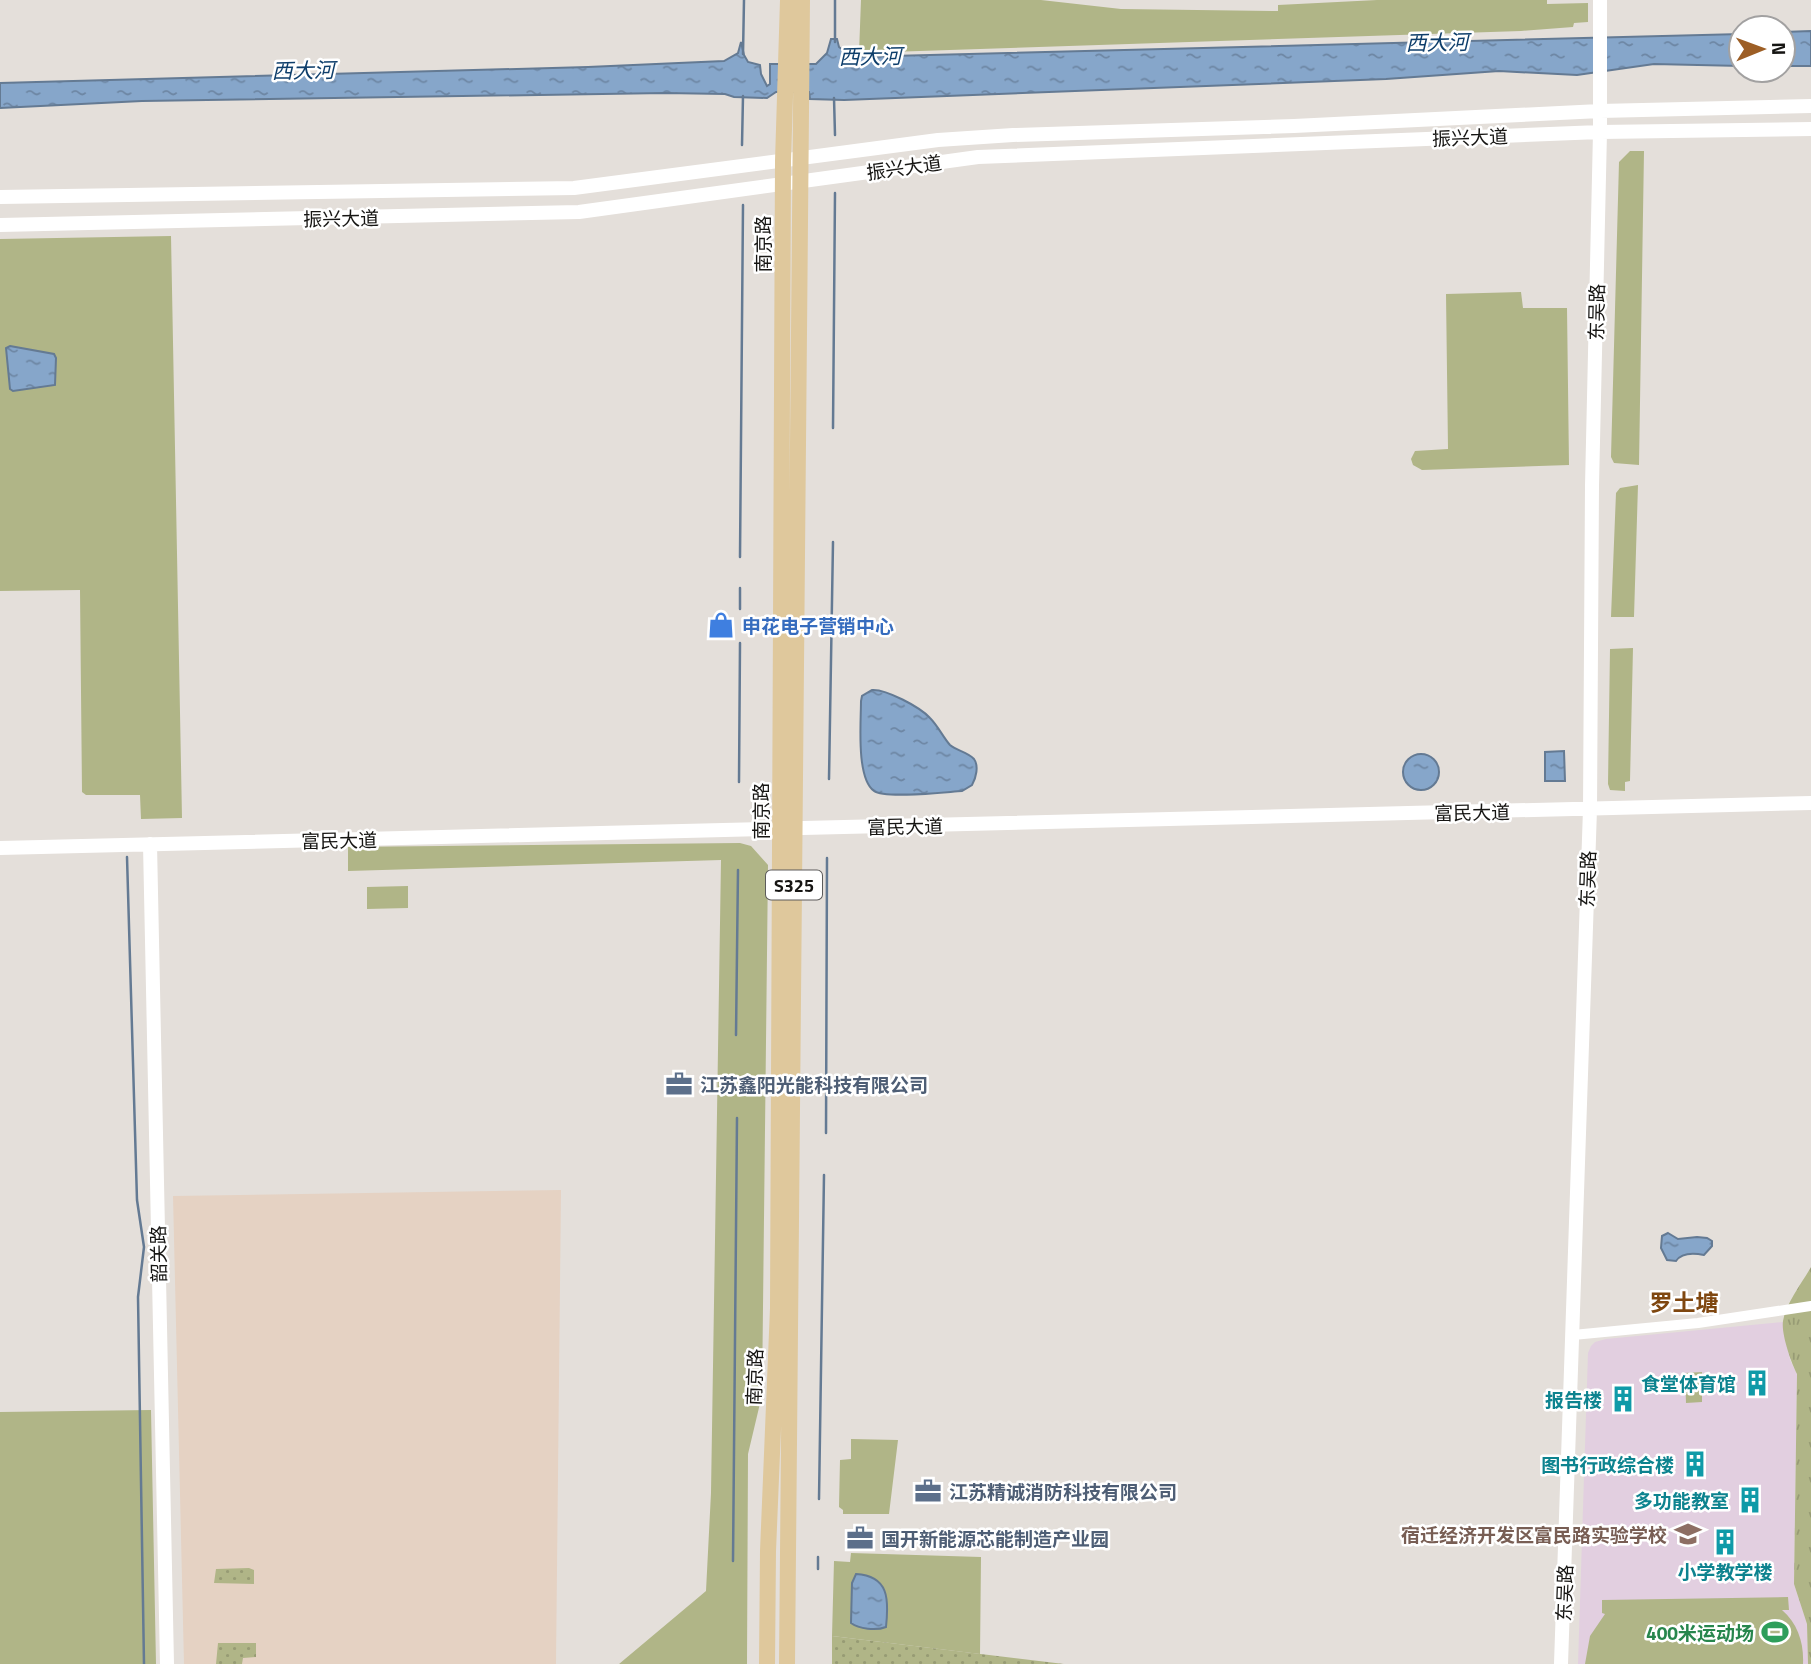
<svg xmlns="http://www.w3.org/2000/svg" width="1811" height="1664" font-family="'Titillium Web','Noto Sans SC',sans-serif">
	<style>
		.commercial { fill: #e5d2c3 }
		.education { fill: #e2cfe0 }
		.grass { fill: #b0b587 }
		.park { fill: url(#park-tufts) }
		.garden { fill: url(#garden-dots) }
		.water { fill: url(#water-ripples); stroke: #647a93; stroke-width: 2 }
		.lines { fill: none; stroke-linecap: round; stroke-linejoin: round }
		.stream { stroke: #647a93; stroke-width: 2.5 }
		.street { stroke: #fff; stroke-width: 10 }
		.secondary { stroke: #fff; stroke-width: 14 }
		.primary { stroke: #dfc89c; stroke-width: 16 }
		.labels { text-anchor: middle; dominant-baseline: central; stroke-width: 5; stroke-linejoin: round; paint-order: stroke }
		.shield { fill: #fff; stroke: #5c5b5a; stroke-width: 2 }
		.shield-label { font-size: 18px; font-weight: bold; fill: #161513 }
		.street-label { font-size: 19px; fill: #161513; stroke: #fff }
		.shop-label { font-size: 19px; font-weight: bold; fill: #366cbe; stroke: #fff; text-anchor: start }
		.service-label { font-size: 19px; font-weight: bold; fill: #4e5e75; stroke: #fff; text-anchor: start }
		.culture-label { font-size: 19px; font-weight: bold; fill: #0d838f; stroke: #fff; text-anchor: end }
		.education-label { font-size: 19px; font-weight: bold; fill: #785e54; stroke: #fff; text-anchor: end }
		.leisure-label { font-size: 19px; font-weight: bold; fill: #27864d; stroke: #fff; text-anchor: end }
		.water-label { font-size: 21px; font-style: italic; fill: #0e3e6b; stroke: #fff }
		.quarter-label { font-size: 23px; font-weight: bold; fill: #7f4710; stroke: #fff }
	</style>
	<defs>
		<pattern id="park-tufts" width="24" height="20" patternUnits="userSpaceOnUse" patternTransform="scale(1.75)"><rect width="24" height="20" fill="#b0b587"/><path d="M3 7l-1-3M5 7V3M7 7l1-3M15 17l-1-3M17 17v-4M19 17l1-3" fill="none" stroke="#979b74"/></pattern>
		<pattern id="garden-dots" width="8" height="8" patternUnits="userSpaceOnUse" patternTransform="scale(1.75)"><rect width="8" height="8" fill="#b0b587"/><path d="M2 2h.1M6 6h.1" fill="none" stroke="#979b74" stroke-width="1.8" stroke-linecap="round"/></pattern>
		<pattern id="water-ripples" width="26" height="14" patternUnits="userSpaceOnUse" patternTransform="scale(1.75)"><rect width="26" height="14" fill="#86a6ca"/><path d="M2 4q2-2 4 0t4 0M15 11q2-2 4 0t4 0" fill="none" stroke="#6d86a3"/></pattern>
	</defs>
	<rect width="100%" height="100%" fill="#e4dfda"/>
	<path class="commercial" d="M561,1190L556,1664H184L173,1196Z"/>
	<path class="education" d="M1783,1322L1790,1360L1797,1374L1794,1584L1807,1624L1808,1664H1578L1588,1353L1591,1346L1595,1342L1606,1339Z"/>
	<path class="grass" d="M861,0H1041L1121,9L1278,11V5L1377,0H1547V4L1588,3V22L1574,23L1573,27L1521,31L859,53Z
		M1630,151H1644L1639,465L1614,463L1611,457L1619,162Z
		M171,236L182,818L141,819L140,795H86L82,792L80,590L0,591V239Z
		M1521,292L1523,308H1567L1569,465L1422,470L1413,465L1411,459L1415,451L1448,449L1446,294Z
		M1638,485L1634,617H1611L1616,493L1620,488Z
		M1633,648L1630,781L1625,782V791L1610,790L1608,784L1610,649Z
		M740,843L751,846L768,865L762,1395L748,1454L747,1664H619L706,1591L711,1493L721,860L348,871V847Z
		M408,886V908L367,909V887Z
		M1702,1372V1402L1686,1403L1685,1373Z
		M151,1410L156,1664H0V1412Z
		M851,1439L898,1440L889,1514H843V1510L839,1507L840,1460L851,1459Z
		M851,1553L981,1557L980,1654L832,1636L834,1561L850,1562Z
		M1788,1597L1789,1610H1782C1798,1624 1804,1643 1803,1664H1585L1590,1636L1605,1614L1602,1613V1600Z"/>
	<path class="park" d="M1811,1267V1664H1808L1807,1624L1794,1584L1797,1374C1791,1362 1781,1334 1783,1321C1786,1303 1802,1283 1811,1267Z"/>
	<path class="garden" d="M249,1568L254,1570V1584L214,1583L216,1569Z
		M832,1636L1064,1664H832Z
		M218,1643H256V1657L243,1658L242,1664H216Z"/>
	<path class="water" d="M1811,31V66H1783V32Z
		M1741,34V66L1654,64L1577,75L1499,71L1386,79L844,100L810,99L809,92H776L767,98L734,97L725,94L665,93L142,101L0,108V83L588,67L724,61L738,53L741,42L744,55L748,62L760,65L761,74L767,86L770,84V64H816L827,53L831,39H837L839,47L852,57Z
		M10,346L54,354L56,358L55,385L13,391L10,389L6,348Z
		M872,690C886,689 920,707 930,718C938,726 943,737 950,745C957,751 968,752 974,759C979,766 976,778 972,785L962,791C946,792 885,799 874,791C856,778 861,722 861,701L862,696Z
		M1564,751L1565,781H1545V752Z
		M1403 772a18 18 0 1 1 36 0a18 18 0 1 1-36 0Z
		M1668,1233L1678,1239L1697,1237L1707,1238L1712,1241V1246L1704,1255C1694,1253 1682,1252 1676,1261L1667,1260L1661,1248L1662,1236Z
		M856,1574C889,1576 889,1599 886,1627C876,1631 859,1629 851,1623L852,1583Z"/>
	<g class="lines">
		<path class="stream" d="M835,42V0
			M743,54L744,0
			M834,98L835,135
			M742,145L743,96
			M833,428L835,193
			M740,557L743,205
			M740,588V609
			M829,779L833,542
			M739,782L740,643
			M127,857L137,1200L144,1247L138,1297L144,1664
			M736,1035L738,870
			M826,1133L827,858
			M819,1499L824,1175
			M733,1561L737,1118
			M818,1569V1557"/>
		<path class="street" d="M1573,1335L1698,1323L1811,1306"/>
		<path class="secondary" d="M0,197L574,188L938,140L1013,135L1294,126L1600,111L1811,106
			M0,225L579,212L978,157L1600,132L1811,129
			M150,844L167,1664
			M0,848L1811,803
			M1561,1664L1590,809L1592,486L1600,132V0"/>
		<path class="primary" d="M767,1664L768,1551L778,1308L783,161L788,0
			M787,1664L802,0"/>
	</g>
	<defs>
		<g id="shop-bare" transform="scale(2.1)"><path d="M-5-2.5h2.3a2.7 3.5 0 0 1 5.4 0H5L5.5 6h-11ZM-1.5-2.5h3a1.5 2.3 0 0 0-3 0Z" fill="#3f7fe0" stroke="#fff" stroke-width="2.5" paint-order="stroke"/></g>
		<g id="office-bare" transform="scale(2.1)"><path d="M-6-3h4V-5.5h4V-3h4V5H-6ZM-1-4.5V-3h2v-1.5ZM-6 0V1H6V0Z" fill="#5c6f8a" stroke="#fff" stroke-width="2.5" paint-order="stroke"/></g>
		<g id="building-bare" transform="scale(2.1)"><path d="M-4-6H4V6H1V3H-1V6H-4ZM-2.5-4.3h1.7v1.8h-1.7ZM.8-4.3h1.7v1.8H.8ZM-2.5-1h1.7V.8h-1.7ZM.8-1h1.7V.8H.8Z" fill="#0f9aa8" stroke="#fff" stroke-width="2.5" paint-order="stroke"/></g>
		<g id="school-bare" transform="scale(2.1)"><path d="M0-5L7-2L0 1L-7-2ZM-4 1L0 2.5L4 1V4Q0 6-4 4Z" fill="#8d6e63" stroke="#fff" stroke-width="2.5" paint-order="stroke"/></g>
		<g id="stadium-bare" transform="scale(2.1)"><path d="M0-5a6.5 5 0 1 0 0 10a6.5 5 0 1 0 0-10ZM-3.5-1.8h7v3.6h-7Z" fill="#2e9e5b" stroke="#fff" stroke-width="2.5" paint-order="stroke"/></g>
	</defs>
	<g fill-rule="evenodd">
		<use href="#shop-bare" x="721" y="625"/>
		<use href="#office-bare" x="679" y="1084"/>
		<use href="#building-bare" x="1757" y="1383"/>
		<use href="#building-bare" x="1623" y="1399"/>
		<use href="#building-bare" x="1695" y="1464"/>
		<use href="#office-bare" x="928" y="1491"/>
		<use href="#building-bare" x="1750" y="1500"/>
		<use href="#school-bare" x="1688" y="1534"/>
		<use href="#office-bare" x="860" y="1538"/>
		<use href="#building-bare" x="1725" y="1542"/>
		<use href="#stadium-bare" x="1775" y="1632"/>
	</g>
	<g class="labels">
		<rect class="shield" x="766" y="870.5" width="56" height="29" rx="5"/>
		<g class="shield-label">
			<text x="794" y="885">S325</text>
		</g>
		<g class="street-label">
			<text transform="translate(1470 137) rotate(-2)">振兴大道</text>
			<text transform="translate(904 167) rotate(-8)">振兴大道</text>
			<text transform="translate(341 218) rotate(-1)">振兴大道</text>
			<text transform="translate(762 244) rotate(-90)">南京路</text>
			<text transform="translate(1596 312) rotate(-89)">东吴路</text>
			<text transform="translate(760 811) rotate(-90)">南京路</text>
			<text transform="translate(1472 812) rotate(-1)">富民大道</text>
			<text transform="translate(905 826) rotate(-1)">富民大道</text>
			<text transform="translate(339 840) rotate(-1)">富民大道</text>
			<text transform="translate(1587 879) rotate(-88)">东吴路</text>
			<text transform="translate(158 1254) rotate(-91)">韶关路</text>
			<text transform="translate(754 1377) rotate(-88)">南京路</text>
			<text transform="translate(1564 1593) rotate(-88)">东吴路</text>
		</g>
		<g class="shop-label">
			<text x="742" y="625">申花电子营销中心</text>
		</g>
		<g class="service-label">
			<text x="700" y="1084">江苏鑫阳光能科技有限公司</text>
			<text x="949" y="1491">江苏精诚消防科技有限公司</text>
			<text x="881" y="1538">国开新能源芯能制造产业园</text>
		</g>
		<g class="culture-label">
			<text x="1736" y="1383">食堂体育馆</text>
			<text x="1602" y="1399">报告楼</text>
			<text x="1674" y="1464">图书行政综合楼</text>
			<text x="1729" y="1500">多功能教室</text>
			<text x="1725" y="1571" text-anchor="middle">小学教学楼</text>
		</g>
		<g class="education-label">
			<text x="1667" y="1534">宿迁经济开发区富民路实验学校</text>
		</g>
		<g class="leisure-label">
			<text x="1754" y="1632">400米运动场</text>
		</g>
		<g class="water-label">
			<text transform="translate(1437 42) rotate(-1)">西大河</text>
			<text transform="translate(870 56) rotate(-1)">西大河</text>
			<text transform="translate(303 70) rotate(-1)">西大河</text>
		</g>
		<g class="quarter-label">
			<text x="1684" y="1302">罗土塘</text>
		</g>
	</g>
	<g transform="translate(1762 49) rotate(89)"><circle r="33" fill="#ffffff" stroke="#a2a1a1" stroke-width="2"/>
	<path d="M0-5L12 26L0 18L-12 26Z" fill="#9d5e25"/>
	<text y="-10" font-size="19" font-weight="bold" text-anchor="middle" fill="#161513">N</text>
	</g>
</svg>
